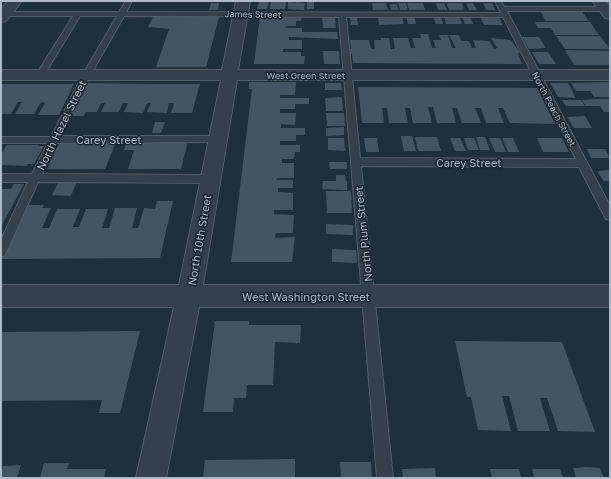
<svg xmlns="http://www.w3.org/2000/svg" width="611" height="479" font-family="'Golos Text',sans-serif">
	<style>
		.building { fill: #445463 }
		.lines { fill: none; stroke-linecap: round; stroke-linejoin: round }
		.service-casing { stroke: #525e6a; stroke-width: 2 }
		.minor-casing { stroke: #525e6a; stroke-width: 2 }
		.service { fill: #34404c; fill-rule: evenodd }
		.minor { fill: #34404c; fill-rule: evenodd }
		.labels { text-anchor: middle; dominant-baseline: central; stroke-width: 3; stroke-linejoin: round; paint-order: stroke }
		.far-street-label { font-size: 9px; fill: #afbbc8; stroke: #192531 }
		.street-label { font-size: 11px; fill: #afbbc8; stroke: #192531 }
	</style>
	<rect width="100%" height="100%" fill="#202f3c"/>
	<path class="building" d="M259,1H269L267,9H257Z
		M307,1H314V9H307Z
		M271,2H286L285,9H270Z
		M288,2L305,3L304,10L288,9Z
		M211,3H219L218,10H209Z
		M372,3H386L388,10H373Z
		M398,3H406L408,10H400Z
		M407,3H423L425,10H409Z
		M436,3H444L447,10H438Z
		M446,3H462L464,10H449Z
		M466,3H473L477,10H469Z
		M483,3H492L495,10H486Z
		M390,4H397L398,10H391Z
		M539,9H580L589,21H546Z
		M260,16H302L301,21H296V26H286L285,28H302V32H337L338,39L289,37V40H302V49H283V52H301V56H305L304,64H254Z
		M378,16L402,17L404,24L379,25Z
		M414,16L416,24H408L406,17Z
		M444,16H459L462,24H446Z
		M480,16H498L503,25H484Z
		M153,17H219L206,67H156L169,29L148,27Z
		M322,17H335L336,28H323Z
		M350,17L357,18L358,25H351Z
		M433,17H441L443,24H436Z
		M462,17H470L473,24H465Z
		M535,22H590L599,35H555L551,28H538Z
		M420,34H428L432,48H436L433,40H441L439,35H448L452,48H456L449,35H459L461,41H469L472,48H476L473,40L489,41L494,49L497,48L491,38L511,40L520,53H518L522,64L353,63L352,54H349V49H351L350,40H369L371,49H375L374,40H381V38H389L391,49H395L393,38H408L411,48H415L412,38H421Z
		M556,36H600L610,49H565Z
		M522,37H539L546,48L529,49Z
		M565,50L610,51V65H574Z
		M323,51H339L340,64H324Z
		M532,52H548L556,64H539Z
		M249,82H296L295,95H280V98H309V104H295V109H280V113H296L295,125L281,124V128H305V135H296V141H280V145H300V152H295L294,159H282V163H294V178H277L276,180H293V188H278V192L293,193V210H274V214L294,215L293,233H276L275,235V238L295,237L292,262H231L252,89H249Z
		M610,82V97H594L590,91H576L571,83Z
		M88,83L156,84H200L192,113H171L174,103H169L167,113L147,112L151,103H147L143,113L124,112L128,103H123L119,112H101L105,103H101L97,112H86L84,116H71Z
		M325,83H341L342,90H325Z
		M550,83H568L576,98L558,97Z
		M1,84H74L59,115H38L45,103L41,102L34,114H15L22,102H18L11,114H1Z
		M358,87L537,88L555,124L510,123L503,108H498L504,123H486L481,108H475L481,123H462L457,108H452L456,123H437L433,107H428L432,123H413L410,108H405L408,123H389L387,108H382L384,123H362Z
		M342,97L343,111H326L325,98Z
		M596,99H610V112H604L600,106H586L582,100Z
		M562,100H581L585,106H566Z
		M326,113H344L345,126H327Z
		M585,116L592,128H574L567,117Z
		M155,122H165L161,133H152Z
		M344,127V135L326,136V128Z
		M401,136H412L416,151H404Z
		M415,137H437L441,151H418Z
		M476,137H485L490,150H480Z
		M328,138H344L345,151L328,150Z
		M364,138H377L379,152H366Z
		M450,138H460L466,151H455Z
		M464,138H474L479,150H468Z
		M489,138H500L506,152H495Z
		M502,138H513L519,152H508Z
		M537,138H562L569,152H543Z
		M60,141L116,142L105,169H47Z
		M127,141H188L181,169H128L134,150H124Z
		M7,145H39L38,146H44L34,164H28L27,166L1,165V154Z
		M587,149H605L610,158H591Z
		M329,162H347V169H330Z
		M610,170V181H604L597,171Z
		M336,175H345L346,181H336Z
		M59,181H77L71,196L52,195Z
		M323,181H347V190L322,189Z
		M14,184H24L1,227V189H11Z
		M326,191H351L352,213H327Z
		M157,201H173L160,258L1,259L27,205H44L42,208H51L42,228H49L57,209H80L73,227H79L86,209H108L102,228H109L115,208H137L132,228H138L144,208L155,209Z
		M326,224L353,225V235L326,234Z
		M332,249L356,250L357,263L332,262Z
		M215,321H249V325H301L300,343L275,342L273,385H247L246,398H234L233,412H203Z
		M140,331L120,413H99L102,400L1,401V332Z
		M455,341L562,342L595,432L558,431L547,398H540L550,431H518L509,396H502L511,431L478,430L471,397H467Z
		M295,459V478H203L205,460Z
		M340,462H371L372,478H341Z
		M44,463H69L67,469H106L104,478H40Z
		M21,465L17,478H1L3,466Z
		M586,467L600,468L604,478H576L573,468Z
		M435,468L436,478H403L402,469Z
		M490,469H519L521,478H492Z
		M532,469H560L563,478H534Z"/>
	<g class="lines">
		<g class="service-casing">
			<path id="service" d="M126,1H132L126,12L501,13L495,1H501L504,7H605L608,9L605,11H507L610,206V220L606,219L579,167L361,166L393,478H377L339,17L124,16L90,76L60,136H218L223,139L218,142L57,143L42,174L211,175L214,176L216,179L214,182L211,183L38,182L5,255L1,257V240L28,182H1V174H32L48,143H1V137H51L82,76L117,16H80L44,75L40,77L36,75L73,16H1V12H119ZM346,17H503L576,159L360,158Z"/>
		</g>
		<g class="minor-casing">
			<path id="minor" d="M8,1H22L6,21L1,22V9Z
				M236,1H250L238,70H610V80H237L203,285H610V307H199L166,478H136L174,307H1V285H179L221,80H1V70H222Z
				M592,1H606L610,6V19L605,18Z"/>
		</g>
		<use href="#service" class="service"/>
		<use href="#minor" class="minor"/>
	</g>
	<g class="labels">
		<g class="far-street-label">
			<text transform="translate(253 14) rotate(1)">James Street</text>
			<text x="306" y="75">West Green Street</text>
			<text transform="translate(554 109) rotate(62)">North Peach Street</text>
		</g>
		<g class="street-label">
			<text transform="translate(61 125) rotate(-64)">North Hazel Street</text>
			<text x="109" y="139">Carey Street</text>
			<text x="469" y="162">Carey Street</text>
			<text transform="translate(363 234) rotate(-96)">North Plum Street</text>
			<text transform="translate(199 240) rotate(-80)">North 10th Street</text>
			<text x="306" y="296">West Washington Street</text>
		</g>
	</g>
	<rect width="611" height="479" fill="none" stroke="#afbbc8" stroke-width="4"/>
</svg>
